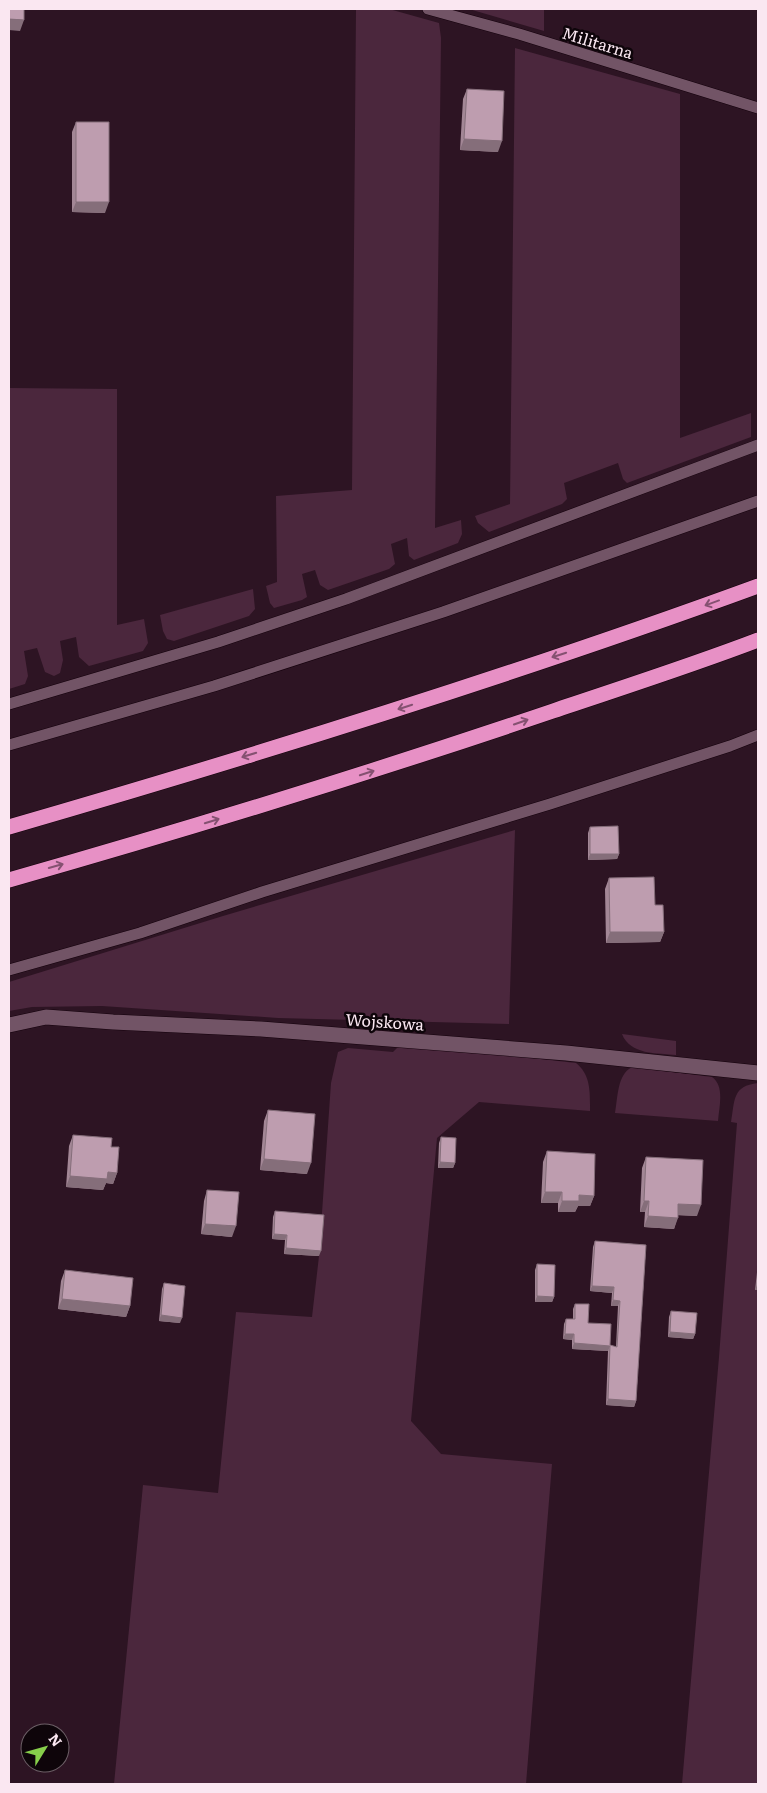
<svg xmlns="http://www.w3.org/2000/svg" width="767" height="1793" font-family="Literata,serif">
	<style>
		.green { fill: #4b273d }
		.lines { fill: none; stroke-linecap: round; stroke-linejoin: round }
		.lane-casing { stroke: #14010c; stroke-width: 12 }
		.street-casing { stroke: #14010c; stroke-width: 16 }
		.highway-casing { stroke: #14010c; stroke-width: 16 }
		.lane { stroke: #725466; stroke-width: 11 }
		.street { stroke: #725466; stroke-width: 15 }
		.highway { stroke: #e790c5; stroke-width: 15 }
		.wall { fill: #a38796 }
		.shaded-wall { fill: #856e7a }
		.building { fill: #be9daf; stroke: #856e7a }
		.oneway { stroke: #855171 }
		.labels { text-anchor: middle; dominant-baseline: central; stroke-width: 5; stroke-linejoin: round; paint-order: stroke }
		.street-label { font-size: 16px; fill: #fae7f1; stroke: #0e050a }
	</style>
	<rect width="100%" height="100%" fill="#2d1423"/>
	<path class="green" d="M356,9H389L439,23L441,38L435,528L461,520L462,534L458,543L414,560L409,556L407,538L391,544L395,564L389,569L328,590L320,585L315,570L302,574L307,597L302,600L274,608L270,603L266,586L277,582L276,496L352,490Z
		M469,9H544V31Z
		M515,48L680,94V438L751,413V437L627,483L623,479L618,463L564,483L567,499L562,504L489,532L478,523L475,516L510,504Z
		M9,388L117,389V625L144,619L148,643L143,651L89,666L79,657L76,637L60,641L63,660L60,673L54,676L45,672L37,648L24,651L28,676L25,684L9,689Z
		M253,589L255,609L249,616L174,641L167,639L163,631L160,615Z
		M515,830L509,1024L278,1018L102,1006L32,1007L9,1011V982L223,916Z
		M622,1034L676,1041V1055C657,1053 630,1055 622,1034Z
		M407,1044L576,1063C591,1075 590,1092 590,1111L479,1102L437,1138L411,1421L441,1454L552,1464L526,1784H114L143,1485L218,1493L236,1312L312,1317L319,1256L331,1083L338,1052L348,1048L393,1052L397,1048Z
		M632,1067L712,1077C725,1086 719,1107 718,1121L615,1113C618,1097 617,1075 632,1067Z
		M758,1083V1262L755,1290H758V1784H682L719,1357L737,1123L731,1122C735,1100 732,1086 758,1083Z"/>
	<g class="lines">
		<g class="lane-casing">
			<path id="lane" d="M428,9L519,34L758,108
				M9,704L218,642L346,599L758,445
				M9,745L214,686L443,612L758,501
				M9,970L140,933L262,892L550,804L730,746L758,735"/>
		</g>
		<g class="street-casing">
			<path id="street" d="M9,1025L46,1017L113,1022L261,1029L566,1053L758,1073"/>
		</g>
		<g class="highway-casing">
			<path id="highway" d="M9,827C261,754 512,676 758,586
				M9,880C192,828 373,772 553,711C621,688 690,666 758,640"/>
		</g>
		<use href="#lane" class="lane"/>
		<use href="#street" class="street"/>
		<use href="#highway" class="highway"/>
	</g>
	<path class="wall" d="M467,89L498,152L460,150L463,99Z
		M76,122L105,213L72,212V132Z
		M590,827L619,854L617,859L588,860V833Z
		M609,878L655,905L664,932L660,942L606,943L605,889Z
		M268,1110L307,1174L260,1170L264,1121Z
		M73,1135L111,1147L117,1173L113,1184L106,1183L103,1190L66,1187L69,1146Z
		M441,1137L455,1163L453,1168H438L439,1143Z
		M547,1151L594,1196L590,1206H578L575,1212H558V1203H541L543,1162Z
		M646,1157L697,1216L678,1215L674,1229L644,1227L645,1212H640L642,1168Z
		M207,1190L232,1237L201,1234L204,1201Z
		M275,1211L319,1256L284,1254L285,1240L272,1239L273,1217Z
		M595,1241L646,1245L636,1401L634,1407L606,1405L608,1351L572,1349V1340L563,1339L564,1324L566,1319H573V1309L575,1304L588,1323L610,1345L616,1347L618,1306H611L612,1293L590,1291L593,1247Z
		M758,1263V1290H755Z
		M537,1264L554,1297L552,1302H535V1270Z
		M65,1270L130,1306L126,1317L58,1309L61,1281Z
		M164,1283L180,1323L159,1321L162,1289Z
		M671,1311L695,1334L693,1339L668,1337L669,1317Z"/>
	<path class="shaded-wall" d="M9,19L24,20L20,31L9,30Z
		M464,139L502,141L498,152L460,150Z
		M76,202H109L105,213L72,212Z
		M590,854H619L617,859L588,860Z
		M610,932H664L660,942L606,943Z
		M264,1159L311,1163L307,1174L260,1170Z
		M440,1162L455,1163L453,1168H438Z
		M108,1172L117,1173L113,1184L106,1183L103,1190L66,1187L70,1176Z
		M545,1192H562L558,1203H541Z
		M579,1195L594,1196L590,1206H578L575,1212H558L562,1201Z
		M644,1201H649L645,1212H640Z
		M678,1204L701,1205L697,1216L674,1215Z
		M648,1216L678,1218L674,1229L644,1227Z
		M205,1224L236,1226L232,1237L201,1234Z
		M274,1234L287,1235L285,1240L272,1239Z
		M286,1248L321,1251L319,1256L284,1254Z
		M757,1285H758V1290H755Z
		M592,1286L614,1287L612,1293L590,1291Z
		M537,1296L554,1297L552,1302H535Z
		M62,1299L130,1306L126,1317L58,1309Z
		M613,1300L620,1301L618,1306H611Z
		M161,1315L182,1318L180,1323L159,1321Z
		M670,1332L695,1334L693,1339L668,1337Z
		M565,1334H574L572,1340L563,1339Z
		M574,1343L610,1346L608,1351L572,1349Z
		M608,1399L636,1401L634,1407L606,1405Z"/>
	<path class="building" d="M9,9H24V20L9,19Z
		M467,89L504,91L502,141L464,139Z
		M76,122H109V202H76Z
		M618,826L619,854H590V827Z
		M654,877L655,905H663L664,932H610L609,878Z
		M268,1110L315,1114L311,1163L264,1159Z
		M73,1135L112,1138L111,1147H119L117,1173L108,1172L107,1179L70,1176Z
		M441,1137L456,1138L455,1163L440,1162Z
		M547,1151L595,1154L594,1196L579,1195V1201H562V1192H545Z
		M646,1157L703,1160L701,1205L678,1204V1218L648,1216L649,1201H644Z
		M207,1190L239,1192L236,1226L205,1224Z
		M275,1211L324,1215L321,1251L286,1248L287,1235L274,1234Z
		M595,1241L646,1245L636,1401L608,1399L610,1346L574,1343V1334H565L566,1319H575V1304H589L588,1323L611,1324L610,1345L617,1347L620,1301L613,1300L614,1287L592,1286Z
		M537,1264L555,1265L554,1297L537,1296Z
		M65,1270L133,1278L130,1306L62,1299Z
		M164,1283L185,1286L182,1318L161,1315Z
		M671,1311L697,1313L695,1334L670,1332Z"/>
	<defs><path id="oneway-shaft" d="M-6 0H5M1.5-3L5.5 0L1.5 3" fill="none" stroke-width="1.6" stroke-linecap="round" stroke-linejoin="round" transform="scale(1.25)"/></defs>
	<g class="oneway">
		<use href="#oneway-shaft" transform="translate(712 603) rotate(160)"/>
		<use href="#oneway-shaft" transform="translate(559 655) rotate(162)"/>
		<use href="#oneway-shaft" transform="translate(405 707) rotate(162)"/>
		<use href="#oneway-shaft" transform="translate(521 722) rotate(-19)"/>
		<use href="#oneway-shaft" transform="translate(249 755) rotate(163)"/>
		<use href="#oneway-shaft" transform="translate(367 773) rotate(-18)"/>
		<use href="#oneway-shaft" transform="translate(212 821) rotate(-17)"/>
		<use href="#oneway-shaft" transform="translate(56 866) rotate(-16)"/>
	</g>
	<g class="labels">
		<g class="street-label">
			<text transform="translate(598 42) rotate(17)">Militarna</text>
			<text transform="translate(385 1021) rotate(4)">Wojskowa</text>
		</g>
	</g>
	<rect width="767" height="1793" fill="none" stroke="#fae7f1" stroke-width="20"/>
	<g transform="translate(45 1748) rotate(53)"><circle r="24" fill="#0e050a" stroke="#6c5f66"/>
	<path d="M0-4L9 19L0 12L-9 19Z" fill="#87cf4b"/>
	<text y="-8" font-size="14" font-weight="bold" text-anchor="middle" fill="#fae7f1">N</text>
	</g>
</svg>
